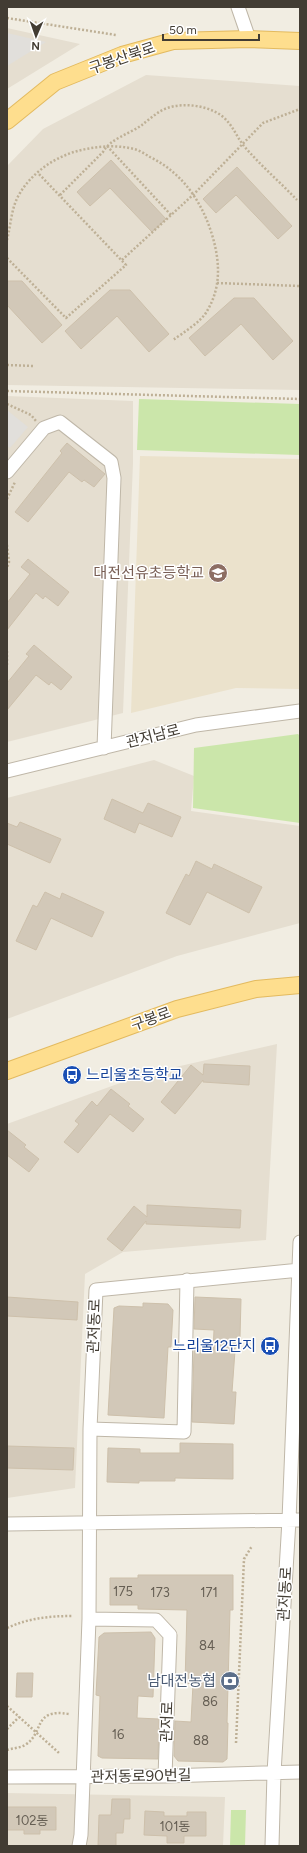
<svg xmlns="http://www.w3.org/2000/svg" width="307" height="1853" font-family="Figtree,'Noto Sans KR',sans-serif">
	<style>
		.residential { fill: #e5ded0 }
		.education { fill: #ebe2cc }
		.green { fill: #cbe6aa }
		.parking { fill: #e1dfdb }
		.building { fill: #d2c8b8; stroke: #cdc0ab }
		.lines { fill: none; stroke-linecap: round; stroke-linejoin: round }
		.minor-casing { stroke: #bfb7a8; stroke-width: 15 }
		.major-casing { stroke: #e3ba5f; stroke-width: 18 }
		.path { stroke: #beb096; stroke-width: 2.5; stroke-dasharray: 2 2; stroke-linecap: butt }
		.minor { stroke: #fff; stroke-width: 13 }
		.major { stroke: #fede8e; stroke-width: 16 }
		.labels { text-anchor: middle; dominant-baseline: central; stroke-width: 3; stroke-linejoin: round; paint-order: stroke }
		.number-label { font-size: 13px; fill: #665f54 }
		.street-label { font-size: 15px; fill: #423c33; stroke: #fff }
		.education-label { font-size: 15px; fill: #785e54; stroke: #fff; text-anchor: end }
		.transit-label { font-size: 15px; fill: #164399; stroke: #fff; text-anchor: start }
		.service-label { font-size: 15px; fill: #4e5e75; stroke: #fff; text-anchor: end }
	</style>
	<rect width="100%" height="100%" fill="#f1ede2"/>
	<path class="residential" d="M7,28L80,44L7,89Z
		M146,75L300,86V390L7,385V166L43,129Z
		M7,396L133,401V463L123,713L7,742Z
		M154,760L194,776L191,811L300,826V923L177,956L7,1019V798Z
		M277,1044L266,1240L123,1252L85,1274L75,1488L7,1498V1124L145,1074Z
		M7,1793L225,1797L223,1846H7Z"/>
	<path class="education" d="M140,456L300,459V689L236,688L131,713Z"/>
	<path class="green" d="M139,399L300,404V455L137,450Z
		M298,734L300,736V823L193,808L194,748Z
		M231,1810H246L245,1846H230Z"/>
	<path class="parking" d="M7,33L46,42L7,66Z
		M7,410L28,427L10,448L7,446Z"/>
	<path class="building" d="M111,160L166,219L152,232L110,188L90,206L77,192Z
		M237,167L292,226L278,239L236,195L216,213L203,199Z
		M7,281H22L62,325L42,343L7,305Z
		M110,290H130L169,334L149,352L117,316L81,349L65,331Z
		M234,298H254L293,341L273,360L241,324L205,356L189,338Z
		M67,443L105,474L94,487L84,480L82,482L69,472L28,522L15,512L62,453L60,451Z
		M28,559L69,592L58,606L45,596L43,599L36,593L7,630V603L30,574L21,567Z
		M34,645L72,677L61,690L51,682L49,685L36,675L7,710V683L29,656L26,654Z
		M112,799L143,813L148,803L181,817L172,837L139,823L135,833L104,819Z
		M20,822L61,839L50,863L7,844V823L17,827Z
		M196,861L212,869L214,864L262,887L249,913L207,892L190,925L166,913L186,874L189,876Z
		M45,892L60,899L62,893L104,912L92,937L51,918L36,950L16,941L33,905L37,907Z
		M204,1064L250,1066L249,1085L203,1082V1080L175,1114L161,1102L191,1065L203,1075Z
		M111,1089L130,1104L128,1106L144,1119L133,1132L110,1114L78,1153L64,1142L79,1124L75,1121L92,1101L97,1106Z
		M7,1130L26,1145L24,1147L39,1159L29,1172L7,1155Z
		M147,1205L241,1210L240,1228L146,1224V1221L122,1251L107,1239L134,1206L147,1217Z
		M7,1297L78,1302L77,1320L7,1316Z
		M195,1297L241,1299L240,1337H236L232,1392H236L234,1424L192,1422L194,1350L213,1351L214,1330L194,1329Z
		M143,1303L168,1304L173,1310L171,1347H168L164,1418L108,1415L114,1308L119,1306L143,1307Z
		M180,1443L233,1444V1479L175,1478V1481H139V1483L107,1482L108,1448L140,1449V1453H180Z
		M7,1446L74,1448L73,1470L7,1468Z
		M138,1575H233V1610H230L227,1723H228L227,1759L223,1762L178,1761L174,1756L175,1721L191,1722L193,1684L185,1683L187,1610L138,1609V1605H110V1578H138Z
		M151,1632L155,1638L153,1697L138,1696L137,1718L159,1719L158,1759L102,1758L98,1756L100,1696L96,1695L99,1637L104,1633Z
		M17,1673H33L32,1697H16Z
		M112,1799H130V1819H124L123,1833H116V1846H98L99,1815H111Z
		M7,1807H56V1830H40V1834H24V1830H7Z
		M145,1811L164,1812V1816H187V1812H206V1836H184V1843H167V1836L144,1835Z"/>
	<g class="lines">
		<g class="minor-casing">
			<path id="minor" d="M238,7L249,39
				M7,472L44,428L60,422L111,462L114,478L104,748
				M7,771L196,725L300,711
				M90,1429L184,1432L187,1280
				M7,1524L300,1520
				M89,1619L156,1620L170,1635L165,1776
				M7,1777L165,1776L300,1772
				M79,1846L81,1835L89,1619L90,1429L96,1290L300,1270
				M272,1846L274,1773L289,1520L300,1242"/>
		</g>
		<g class="major-casing">
			<path id="major" d="M7,121L55,82L122,55L173,41L249,39L300,41
				M7,1071L177,1009L256,989L300,985"/>
		</g>
		<path class="path" d="M7,18L116,35
			M107,146L171,215
			M60,195L103,152C110,139 129,134 142,125C147,121 153,116 159,112C176,101 206,104 222,116C233,125 236,136 244,146C260,165 280,182 297,200
			M7,240C11,225 11,207 20,193C34,170 59,154 86,149C102,146 118,145 134,149C139,150 145,154 150,157C183,173 203,203 213,238C220,263 221,288 207,311C202,321 183,333 173,340
			M7,258L66,318L126,265L38,173
			M122,260L194,194L263,123L300,109
			M217,283L300,286
			M7,365L34,366
			M7,391L300,399
			M7,404L31,415L36,421
			M7,499L15,482
			M7,545L9,562L7,568
			M7,651V666
			M7,1628C29,1618 49,1616 73,1616
			M7,1706L59,1753
			M7,1729L19,1717
			M236,1743L244,1559L252,1546
			M7,1750C13,1748 20,1748 25,1745C45,1733 32,1708 69,1714"/>
		<use href="#minor" class="minor"/>
		<use href="#major" class="major"/>
	</g>
	<defs>
		<g id="school-disc" transform="scale(1)"><circle r="9.5" fill="#8d6e63" stroke="#fff"/><path d="M0-5L7-2L0 1L-7-2ZM-4 1L0 2.5L4 1V4Q0 6-4 4Z" fill="#fff"/></g>
		<g id="bus-disc" transform="scale(1)"><circle r="9.5" fill="#1a4fb4" stroke="#fff"/><path d="M-5-6H5V4H4V6H2V4H-2V6H-4V4H-5ZM-3.5-4V0h7V-4ZM-3.5 1.2v1.5H-2V1.2ZM2 1.2v1.5H3.5V1.2Z" fill="#fff"/></g>
		<g id="bank-disc" transform="scale(1)"><circle r="9.5" fill="#5c6f8a" stroke="#fff"/><path d="M-6-4H6V4H-6ZM0-2.3a2.3 2.3 0 1 0 0 4.6a2.3 2.3 0 1 0 0-4.6Z" fill="#fff"/></g>
	</defs>
	<g fill-rule="evenodd">
		<use href="#school-disc" x="218" y="573"/>
		<use href="#bus-disc" x="72" y="1075"/>
		<use href="#bus-disc" x="270" y="1346"/>
		<use href="#bank-disc" x="230" y="1681"/>
	</g>
	<g class="labels">
		<g class="number-label">
			<text x="123" y="1591">175</text>
			<text x="160" y="1592">173</text>
			<text x="209" y="1592">171</text>
			<text x="207" y="1645">84</text>
			<text x="210" y="1701">86</text>
			<text x="118" y="1734">16</text>
			<text x="201" y="1740">88</text>
			<text x="32" y="1820">102동</text>
			<text x="175" y="1826">101동</text>
		</g>
		<g class="street-label">
			<text transform="translate(122 58) rotate(-19)">구봉산북로</text>
			<text transform="translate(153 736) rotate(-14)">관저남로</text>
			<text transform="translate(151 1019) rotate(-20)">구봉로</text>
			<text transform="translate(94 1326) rotate(-88)">관저동로</text>
			<text transform="translate(285 1594) rotate(-87)">관저동로</text>
			<text transform="translate(167 1722) rotate(-88)">관저로</text>
			<text transform="translate(141 1776) rotate(-1)">관저동로90번길</text>
		</g>
		<g class="education-label">
			<text x="204" y="573">대전선유초등학교</text>
		</g>
		<g class="transit-label">
			<text x="86" y="1075">느리울초등학교</text>
			<text x="256" y="1346" text-anchor="end">느리울12단지</text>
		</g>
		<g class="service-label">
			<text x="216" y="1681">남대전농협</text>
		</g>
	</g>
	<rect width="307" height="1853" fill="none" stroke="#423c33" stroke-width="16"/>
	<g transform="translate(36 36) rotate(182)" stroke="#ffffff" stroke-width="3" paint-order="stroke">
	<path d="M0-3L7 15L0 10L-7 15Z" fill="#423c33"/>
	<text y="-6" font-size="11" font-weight="bold" text-anchor="middle" fill="#423c33">N</text>
	</g>
	<path d="M163 34v6h96v-6" fill="none" stroke="#423c33" stroke-width="2"/>
	<text x="169" y="34" font-size="12" fill="#423c33" stroke="#ffffff" stroke-width="3" paint-order="stroke">50 m</text>
</svg>
